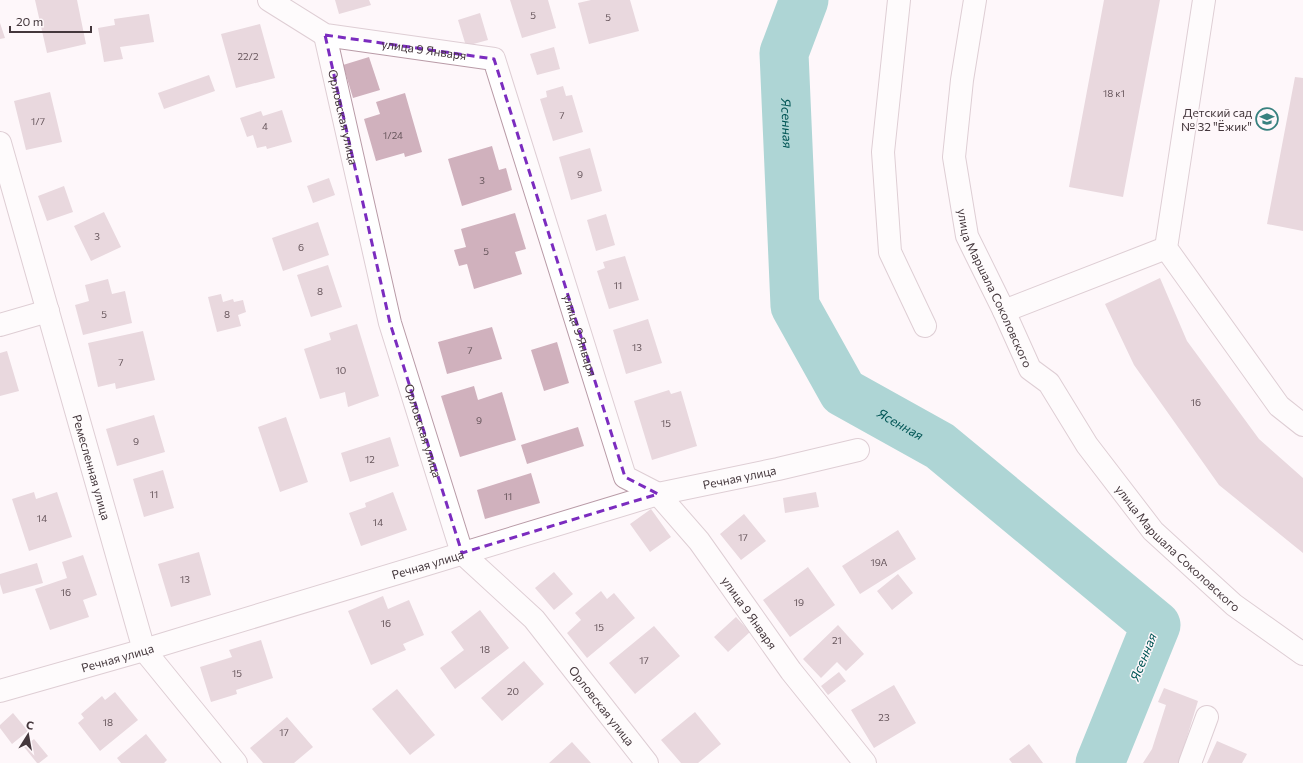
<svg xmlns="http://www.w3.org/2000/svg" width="1303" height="763" font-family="Commissioner,sans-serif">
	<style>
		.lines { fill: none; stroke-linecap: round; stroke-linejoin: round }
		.river { stroke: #4faba9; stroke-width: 49 }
		.building { fill: #d0b1bd }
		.minor-casing { stroke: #b99ba7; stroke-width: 24 }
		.minor { stroke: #fff; stroke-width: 22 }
		.marked { fill: none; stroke: #7b2cbf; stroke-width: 3; stroke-dasharray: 8 5; stroke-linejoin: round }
		.labels { text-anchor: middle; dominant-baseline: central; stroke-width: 3; stroke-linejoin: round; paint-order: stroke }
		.number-label { font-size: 10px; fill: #67565c }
		.street-label { font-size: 12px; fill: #44373c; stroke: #fef7fa }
		.poi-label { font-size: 12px; fill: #44373c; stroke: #fef7fa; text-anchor: end }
		.water-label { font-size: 13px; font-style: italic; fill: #055; stroke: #fef7fa }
	</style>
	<rect width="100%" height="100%" fill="#fef7fa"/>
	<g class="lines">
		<path class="river" id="s1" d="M804,0L784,53L795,306L843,392L940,446L1156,625L1100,763"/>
	</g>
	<path class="building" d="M35,0H77L86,44L47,53Z
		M335,0H369L371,5L339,14Z
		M510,0H548L556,28L522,38Z
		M591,0H630L639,31L589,44L578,3Z
		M1104,0H1160L1123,197L1069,187Z
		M480,13L488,40L466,46L458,20Z
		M149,14L154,42L120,47L123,59L104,62L98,28L115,25L114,19Z
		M0,23L5,38L0,39Z
		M260,24L275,78L236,88L221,34Z
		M554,47L560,69L537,75L530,54Z
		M369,57L380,90L353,98L343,65Z
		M209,75L215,91L164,109L158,93Z
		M1295,77L1303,78V231L1267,224Z
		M563,86L566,96L572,95L583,132L553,141L540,99L547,97L546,91Z
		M50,92L62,142L26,150L14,101Z
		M405,93L422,152L405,157L404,153L376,161L364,119L380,114L376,102Z
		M282,110L292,142L267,149L266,146L257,148L253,135L247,137L240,118L261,111L263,116Z
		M492,146L499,170L506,168L512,190L462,206L448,159Z
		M590,148L602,191L571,200L559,157Z
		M329,178L335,195L313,203L307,186Z
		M64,186L73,212L47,221L38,196Z
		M104,212L121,247L91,261L74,226Z
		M515,213L526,249L515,252L522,274L474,289L467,264L459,266L454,250L466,247L461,229Z
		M606,214L615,245L596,251L587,220Z
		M318,222L329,255L283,271L272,238Z
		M625,256L639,300L609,309L597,271L605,268L603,262Z
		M328,265L342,307L311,317L297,275Z
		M1160,278L1187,341L1259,439L1303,478V553L1219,485L1134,365L1105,304Z
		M108,279L112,294L125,291L132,323L83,335L75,305L89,301L85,285Z
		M221,294L223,302L233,299L234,302L243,300L246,312L238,315L241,326L217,332L208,297Z
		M648,319L662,363L626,374L613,330Z
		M357,324L379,396L348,407L345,392L320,399L304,349L331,340L329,333Z
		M492,327L502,359L447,374L438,342Z
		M143,331L155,380L116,389L115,383L98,387L88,343Z
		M557,342L569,383L544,391L531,350Z
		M7,351L19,391L0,396V353Z
		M474,386L478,400L502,392L516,440L460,457L441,396Z
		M669,390L671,394L681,391L697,446L652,460L634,401Z
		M154,415L165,452L117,466L106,429Z
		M286,417L308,482L280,492L258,427Z
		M578,427L584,446L527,464L521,445Z
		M390,437L399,466L350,482L341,453Z
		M163,470L174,508L144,517L133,479Z
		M531,473L540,503L485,519L477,490Z
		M34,492L36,499L57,492L72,537L29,551L12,499Z
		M393,492L407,530L361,546L349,513L366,507L365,503Z
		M816,492L819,507L785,513L783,498Z
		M651,509L671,537L650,552L630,524Z
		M744,514L766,541L741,560L720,534Z
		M898,530L916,559L860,594L842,566Z
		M199,552L211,595L171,607L158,564Z
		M83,555L97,595L83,600L89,617L50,630L35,589L67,578L62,562Z
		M37,563L43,583L3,594L0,584V574Z
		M808,567L835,605L790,637L763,600Z
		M554,572L573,594L554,610L535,588Z
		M898,574L913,593L892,610L877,591Z
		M601,591L607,599L614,593L635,618L587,658L567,633L581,620L575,613Z
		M383,596L388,609L409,600L424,635L403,644L406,650L371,665L348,611Z
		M480,610L509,648L455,689L440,668L464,650L451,632Z
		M736,617L750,632L728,652L714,637Z
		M838,625L864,654L846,671L837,662L821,678L803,659Z
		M654,626L680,656L635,694L609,663Z
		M261,640L273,678L236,690L237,694L211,702L200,667L232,657L229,650Z
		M524,661L544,684L502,721L481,698Z
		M839,672L846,681L828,695L821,686Z
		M894,685L916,723L874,748L851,710Z
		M1164,688L1198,701L1179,763H1143L1152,749L1166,705L1158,702Z
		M397,689L435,735L410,755L372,709Z
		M115,692L138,720L100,751L78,723L84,718L81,714L102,696L105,700Z
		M695,712L721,744L698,763H681L661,740Z
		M13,713L28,731L12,744L0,728V725Z
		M287,717L313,747L294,763H263L250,748Z
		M146,734L167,760L164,763H121L117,758Z
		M34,739L48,756L39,763H37L24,747Z
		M1217,741L1247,754L1242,763H1207Z
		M572,742L591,763H549Z
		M1029,744L1043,763H1012L1009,759Z"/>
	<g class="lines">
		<g class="minor-casing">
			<g id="minor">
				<path id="s2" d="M269,0L325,35L494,59L625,477L658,494L699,541L791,671L865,763"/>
				<path d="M899,0L883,152L890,252L925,326"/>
				<path id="s3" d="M975,0L962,80L954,157L967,236L1004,311L1030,369L1049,383L1087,445L1153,531L1234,605L1303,654"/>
				<path d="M1204,0L1166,248L1279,406L1303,425"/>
				<path id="s4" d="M325,35L390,323L462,553L534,619L647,763"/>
				<path id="s5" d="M0,143L144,650L236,763"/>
				<path d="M1004,311L1166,248"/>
				<path d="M0,325L48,311"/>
				<path id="s6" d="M0,691L144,650L658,494L778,469L858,450"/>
				<path d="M1190,763L1207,717"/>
			</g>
		</g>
		<use href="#minor" class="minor"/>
	</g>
	<path d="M0 0H1303V763H0ZM325,35L494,59L625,477L658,494L462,553L390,323Z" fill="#fef7fa" fill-opacity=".55" fill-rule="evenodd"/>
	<path class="marked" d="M325,35L494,59L625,477L658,494L462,553L390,323Z"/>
	<defs>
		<g id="school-ring" transform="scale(1.15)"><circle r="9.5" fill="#fef7fa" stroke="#38817f" stroke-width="1.5"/><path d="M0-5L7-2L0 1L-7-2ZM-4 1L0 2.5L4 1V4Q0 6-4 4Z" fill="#38817f"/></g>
	</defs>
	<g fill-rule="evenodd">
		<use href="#school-ring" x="1267" y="119"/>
	</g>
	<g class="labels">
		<g class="number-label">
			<text x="533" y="15">5</text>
			<text x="608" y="17">5</text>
			<text x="248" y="56">22/2</text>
			<text x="1114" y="93">18 к1</text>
			<text x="562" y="115">7</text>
			<text x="38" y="121">1/7</text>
			<text x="265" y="126">4</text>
			<text x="393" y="135">1/24</text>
			<text x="580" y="174">9</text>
			<text x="482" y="180">3</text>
			<text x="97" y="236">3</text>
			<text x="301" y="247">6</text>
			<text x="486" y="251">5</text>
			<text x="618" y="285">11</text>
			<text x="320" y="291">8</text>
			<text x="104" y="314">5</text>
			<text x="227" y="314">8</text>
			<text x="637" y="347">13</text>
			<text x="470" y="350">7</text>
			<text x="121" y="362">7</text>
			<text x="341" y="370">10</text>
			<text x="1196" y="402">16</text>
			<text x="479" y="420">9</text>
			<text x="666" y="423">15</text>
			<text x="136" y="441">9</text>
			<text x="370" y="459">12</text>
			<text x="154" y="494">11</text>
			<text x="508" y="496">11</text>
			<text x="42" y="518">14</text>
			<text x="378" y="522">14</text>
			<text x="743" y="537">17</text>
			<text x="879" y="562">19А</text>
			<text x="185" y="579">13</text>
			<text x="66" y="592">16</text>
			<text x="799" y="602">19</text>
			<text x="386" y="623">16</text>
			<text x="599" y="627">15</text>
			<text x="837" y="640">21</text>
			<text x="485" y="649">18</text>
			<text x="644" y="660">17</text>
			<text x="237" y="673">15</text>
			<text x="513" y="691">20</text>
			<text x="884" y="717">23</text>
			<text x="108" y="722">18</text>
			<text x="284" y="732">17</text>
		</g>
		<g class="street-label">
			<text stroke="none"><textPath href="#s2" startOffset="166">улица 9 Января</textPath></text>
			<text stroke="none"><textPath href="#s4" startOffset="84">Орловская улица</textPath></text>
			<text stroke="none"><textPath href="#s3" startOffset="297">улица Маршала Соколовского</textPath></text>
			<text stroke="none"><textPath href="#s2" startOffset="526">улица 9 Января</textPath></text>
			<text stroke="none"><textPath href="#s4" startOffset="408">Орловская улица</textPath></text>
			<text stroke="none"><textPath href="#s5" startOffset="337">Ремесленная улица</textPath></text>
			<text stroke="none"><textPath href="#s6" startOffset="770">Речная улица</textPath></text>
			<text stroke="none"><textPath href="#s3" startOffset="620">улица Маршала Соколовского</textPath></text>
			<text stroke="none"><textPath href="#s6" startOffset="446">Речная улица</textPath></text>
			<text stroke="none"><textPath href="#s2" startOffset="862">улица 9 Января</textPath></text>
			<text stroke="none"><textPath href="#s6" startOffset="122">Речная улица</textPath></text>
			<text stroke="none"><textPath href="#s4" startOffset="744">Орловская улица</textPath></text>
		</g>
		<g class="poi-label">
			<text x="1252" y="112">Детский сад<tspan x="1252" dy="14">№ 32 "Ёжик"</tspan></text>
		</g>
		<g class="water-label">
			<text stroke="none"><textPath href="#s1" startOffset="127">Ясенная</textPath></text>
			<text stroke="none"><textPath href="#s1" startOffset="474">Ясенная</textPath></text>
			<text transform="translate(1143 657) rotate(-68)">Ясенная</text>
		</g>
	</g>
	<g transform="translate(28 735) rotate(11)" stroke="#fef7fa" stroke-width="3" paint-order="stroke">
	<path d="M0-3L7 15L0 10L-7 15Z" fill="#44373c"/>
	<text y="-6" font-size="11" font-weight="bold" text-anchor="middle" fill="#44373c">С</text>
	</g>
	<path d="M10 26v6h81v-6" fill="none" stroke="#44373c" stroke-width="2"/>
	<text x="16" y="26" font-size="12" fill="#44373c" stroke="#fef7fa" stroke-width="3" paint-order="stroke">20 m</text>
</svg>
